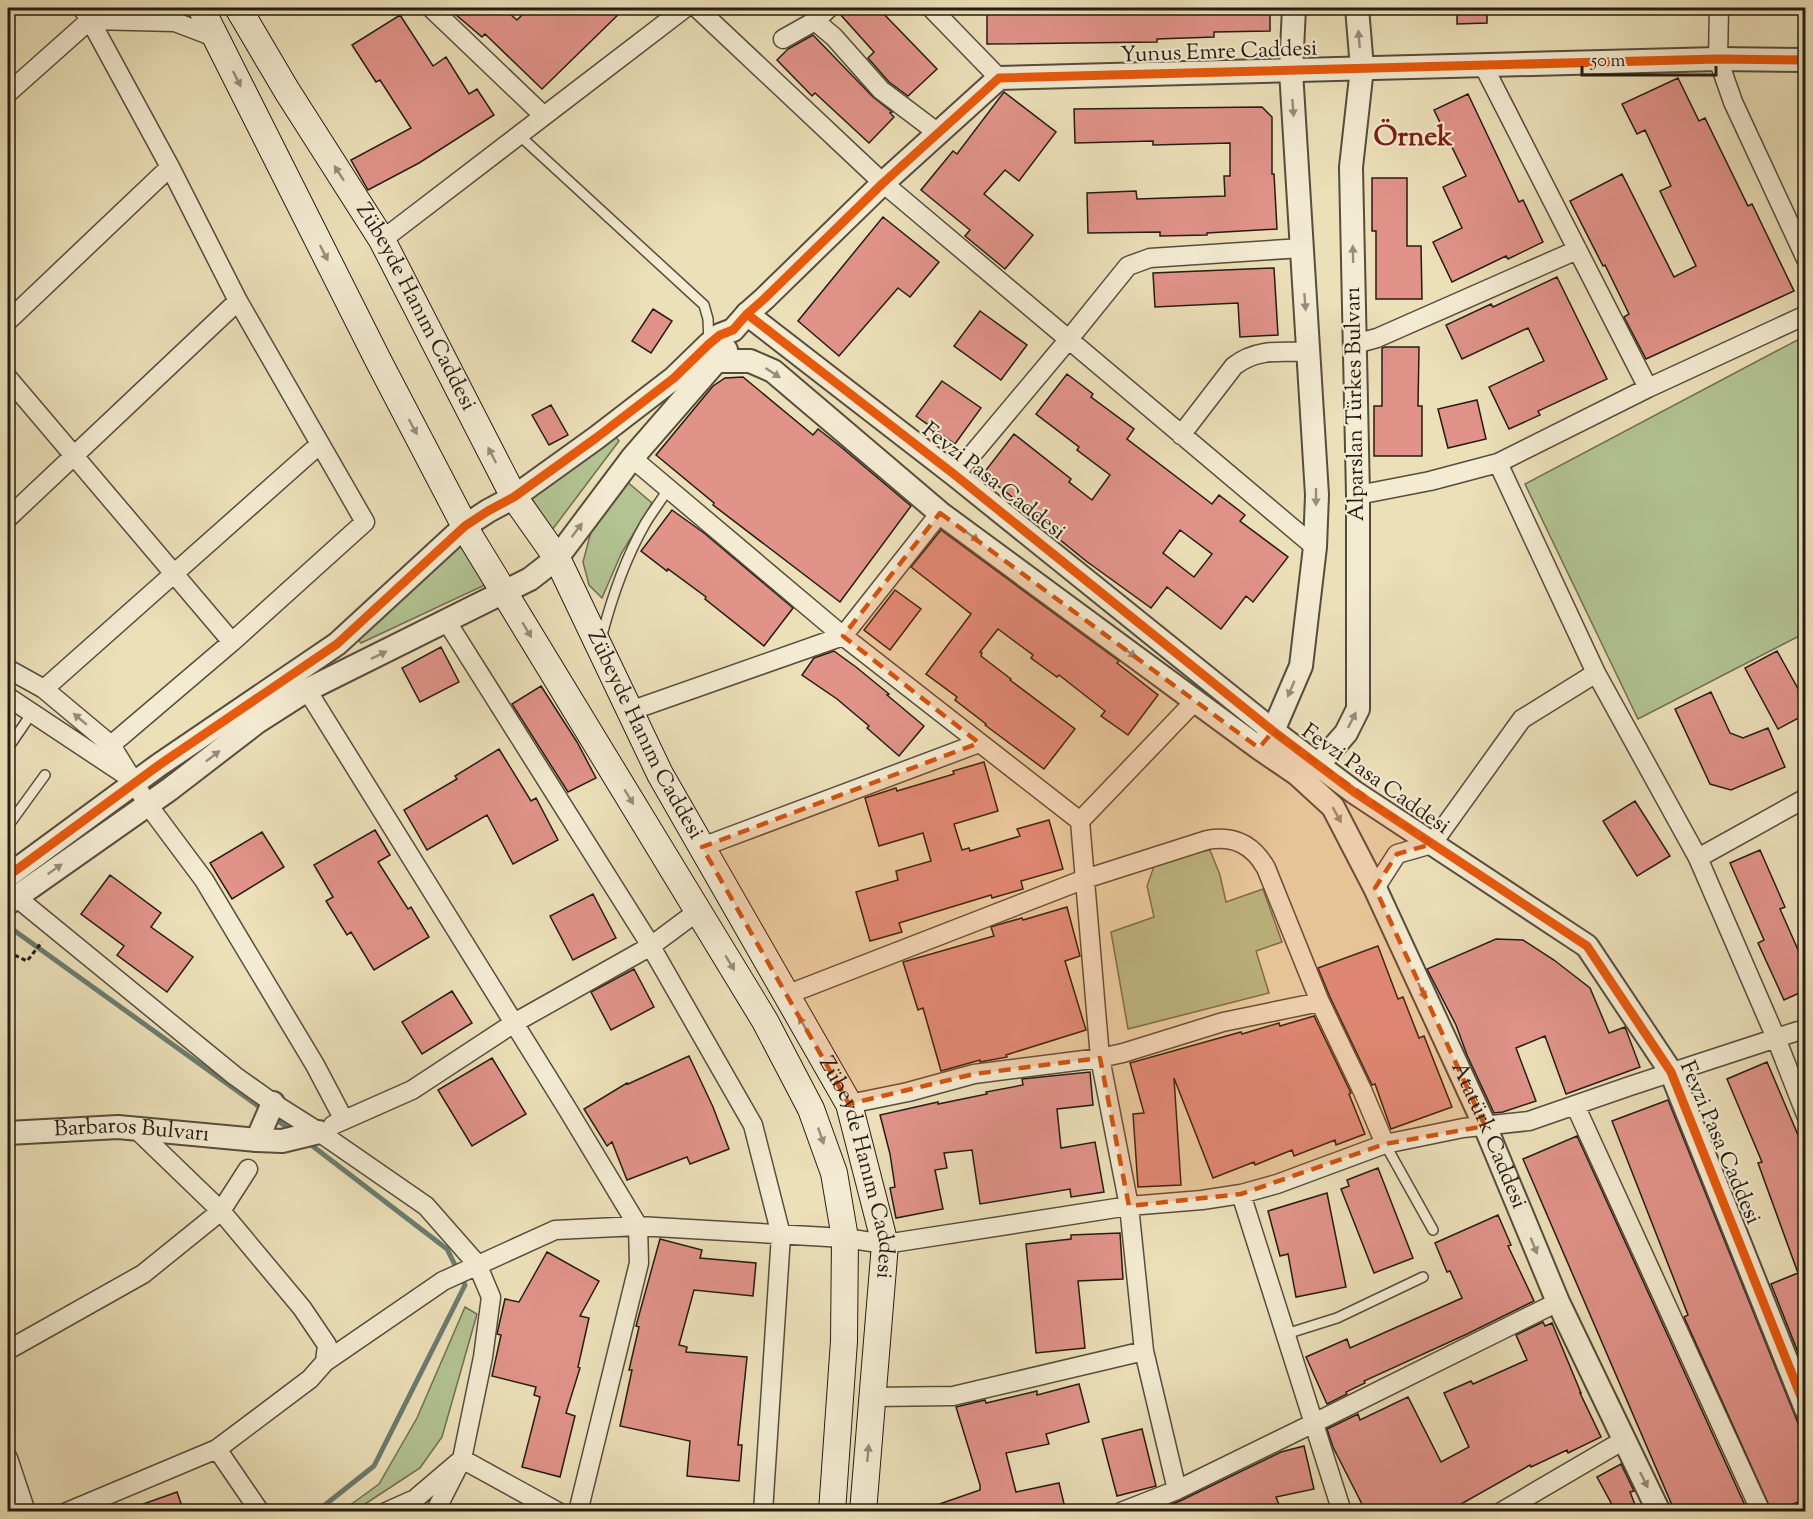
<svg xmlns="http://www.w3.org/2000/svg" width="1813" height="1519" font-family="'Sorts Mill Goudy',serif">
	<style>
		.green { fill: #b3c392; stroke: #6c7053; stroke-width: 1.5 }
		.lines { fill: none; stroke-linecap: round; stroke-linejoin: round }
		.stream { stroke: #6a7d70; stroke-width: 5 }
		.building { fill: #e1938a; stroke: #241c14; stroke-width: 1.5; fill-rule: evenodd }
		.service-casing { stroke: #564d3d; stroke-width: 12 }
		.minor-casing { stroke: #564d3d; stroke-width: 21 }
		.tertiary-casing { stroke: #564d3d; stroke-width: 26 }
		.secondary-casing { stroke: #241c14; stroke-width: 28 }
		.path { stroke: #241c14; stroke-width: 3; stroke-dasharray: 4.5 3; stroke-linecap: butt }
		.service { stroke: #f3ebd2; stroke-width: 9 }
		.minor { stroke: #f3ebd2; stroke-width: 18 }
		.tertiary { stroke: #f3ebd2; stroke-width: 22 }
		.secondary { stroke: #f3ebd2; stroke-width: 26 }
		.cycleway-casing { stroke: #f3ebd2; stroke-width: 13 }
		.cycleway { stroke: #e8590c; stroke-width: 9 }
		.oneway { fill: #968e7c }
		.marked { fill: #d4530d; fill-opacity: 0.2; stroke: #d4530d; stroke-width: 4.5; stroke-dasharray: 12 8; stroke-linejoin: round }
		.labels { text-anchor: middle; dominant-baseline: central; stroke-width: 4.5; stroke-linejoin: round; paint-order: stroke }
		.street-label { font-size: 22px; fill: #241c14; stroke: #f3ebd2 }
		.district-label { font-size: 28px; font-weight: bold; fill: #7a1f14; stroke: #f3ebd2 }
	</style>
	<rect width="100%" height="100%" fill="#ece0b9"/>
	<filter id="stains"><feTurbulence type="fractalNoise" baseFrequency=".00333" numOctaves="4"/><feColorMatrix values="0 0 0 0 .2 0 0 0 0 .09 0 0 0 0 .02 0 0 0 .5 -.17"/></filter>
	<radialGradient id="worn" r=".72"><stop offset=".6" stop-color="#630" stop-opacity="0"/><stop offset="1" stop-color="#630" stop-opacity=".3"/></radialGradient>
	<path class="green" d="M1805,336V633L1638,719L1525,484Z
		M615,436L619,441L552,530L530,496Z
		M625,480L652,503L621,554L602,598L589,585L583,562L593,524Z
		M463,541L487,584L361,643L355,636Z
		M1210,850L1220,875L1226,902L1263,889L1282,942L1256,951L1269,993L1128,1029L1111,932L1154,917L1147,886L1154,866C1173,861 1191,853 1210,850Z
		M465,1307L477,1314L442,1437L420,1468L359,1508L342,1511L379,1484L417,1418Z"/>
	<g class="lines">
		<path class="stream" d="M8,926L265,1111
			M272,1117L294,1132
			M306,1141L447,1249L465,1285L374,1466L316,1512"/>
	</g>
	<path class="building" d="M448,8H503L517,20L529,8H625L542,89L485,34L482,37Z
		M840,8H878L937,69L908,96L889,82L868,58L874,52L839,13Z
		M1054,8H1270V31L1214,32V37L1157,39V42L987,44V11L1054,10Z
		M1457,8H1487V23L1457,24Z
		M400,15L433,66L446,57L469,94L477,89L494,115L419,163L368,190L351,160L411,128L380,80L376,82L352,45Z
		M813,35L873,97L892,112L890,113L894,117L869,143L815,93L812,96L777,60L788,49Z
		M1678,78L1699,121L1705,118L1748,206L1752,204L1794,291L1646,359L1624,317L1629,314L1605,265L1603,266L1570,201L1622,174L1674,277L1696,266L1660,191L1671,186L1645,130L1637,134L1622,104Z
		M1004,92L1056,132L1019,181L1005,170L984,194L1033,235L1005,269L965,236L970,230L921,190L953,151L957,154Z
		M1468,94L1519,202L1523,200L1543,242L1508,259L1506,256L1452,282L1433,242L1462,228L1443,187L1466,176L1434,110Z
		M1262,107L1272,117V174H1274L1277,229L1207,233V235L1160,236V232L1088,233L1087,193L1136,191L1137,199L1225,196L1224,176H1230V143L1153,145V141L1075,143L1074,109Z
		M1372,178H1407V246H1421L1422,299H1376V231H1372Z
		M883,217L939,262L910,297L898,288L839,356L798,321Z
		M1274,268L1278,335L1240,337L1238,303L1155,307L1153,273Z
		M1557,277L1607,379L1538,411L1540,415L1509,429L1489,387L1544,361L1528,328L1462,359L1446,325L1491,304L1493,307Z
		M653,309L672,321L651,353L632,341Z
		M980,311L1027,345L1001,380L954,346Z
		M1385,347H1419L1418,406H1422V456H1374V406H1382V348Z
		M1067,374L1093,394L1091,397L1134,429L1127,439L1212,504L1219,495L1245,515L1240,521L1288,557L1253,602L1246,596L1221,629L1167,587L1151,608L1086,561L1048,530L1050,527L983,474L1014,434L1071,479L1069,482L1092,500L1110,475L1077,450L1079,447L1036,414ZM1180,530L1212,554L1194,577L1163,553Z
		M743,377L813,435L818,429L841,447L911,506L840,602L713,505L714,503L656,455L713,386L725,378Z
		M942,381L981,408L955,444L916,416Z
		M1477,400L1486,439L1448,448L1438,409Z
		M551,405L568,435L549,445L532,415Z
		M672,510L704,533L793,608L764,646L705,599L706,597L668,569L667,571L641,551Z
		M941,530L1119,661L1117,663L1158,695L1128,735L1101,716L1105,711L1059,675L1057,677L1031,658L1033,655L998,629L980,652L982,653L981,656L1011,679L1010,680L1075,729L1044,769L985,725L986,724L955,700L957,697L926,674L971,614L911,567Z
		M895,590L921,609L890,650L864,630Z
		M441,647L459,682L420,702L402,668Z
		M834,651L856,667L889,694L887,695L924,726L899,756L867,728L869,726L837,699L802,675L814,658Z
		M1777,651L1806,703V714L1778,729L1745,668Z
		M541,686L577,742L596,778L568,792L512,704Z
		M1711,692L1730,733L1743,738L1768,728L1785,767L1731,790L1710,784L1675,709Z
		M499,749L531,801L536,798L558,840L513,864L487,815L427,850L404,810L457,779L455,776Z
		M984,762L998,811L954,824L962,850L969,848L970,851L1020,836L1017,829L1049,820L1063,869L1021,881L1023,889L992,898L991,895L899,923L902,932L870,941L856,892L898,880L896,871L931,861L923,833L879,846L865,798L896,788L897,791L954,774L953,771Z
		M1635,801L1670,856L1637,876L1603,821Z
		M375,830L390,855L378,862L408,909L411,907L429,937L374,970L351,932L347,935L326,901L333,897L314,865Z
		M262,832L284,867L232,899L210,863Z
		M1760,850L1785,907L1780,909L1806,968V990L1784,1000L1758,943L1764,940L1730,863Z
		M110,875L161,913L151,927L193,957L167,992L117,955L124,946L81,914Z
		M593,894L616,938L573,960L550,916Z
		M1067,907L1080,956L1065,961L1086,1030L1006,1055L1007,1057L980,1062V1060L941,1071L923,1008L918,1010L903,962L994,936L991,927L997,925L1022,918L1023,920Z
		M1496,939L1523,940L1554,960L1590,988L1609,1033L1625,1027L1640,1067L1566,1094L1545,1036L1516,1048L1536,1101L1503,1112L1494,1113L1467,1055L1456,1025L1427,969Z
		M1378,946L1398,999L1403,997L1419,1038L1424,1036L1452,1107L1391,1129L1375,1084L1372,1085L1330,997L1318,968Z
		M634,969L654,1007L611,1030L591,992Z
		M452,991L472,1023L422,1054L402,1022Z
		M1314,1016L1351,1093L1349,1094L1365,1134L1336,1145L1335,1140L1294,1156L1292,1150L1255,1165L1254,1162L1213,1178L1174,1078L1181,1185L1138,1187L1133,1114L1144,1113L1130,1063L1241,1032L1242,1034L1279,1023L1280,1026Z
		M689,1056L713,1107L729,1149L690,1164L687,1157L627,1180L612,1142L607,1146L584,1109L627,1083L628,1084Z
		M492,1058L526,1114L472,1146L438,1090Z
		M1767,1062L1806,1154L1805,1370L1771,1284L1798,1273L1758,1163L1762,1162L1727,1079Z
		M1090,1072L1093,1105L1057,1109L1061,1148L1095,1142L1104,1192L1071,1197L1070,1189L980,1204L972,1150L944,1153L947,1168L935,1170L943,1209L896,1218L890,1188L895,1187L890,1154L880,1115L938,1102V1104L987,1094L986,1092L1023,1085L1022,1079Z
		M1668,1100L1806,1443V1499L1772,1512L1684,1317L1688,1315L1612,1121Z
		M1577,1136L1748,1512H1675L1523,1159Z
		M1378,1168L1413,1258L1374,1273L1341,1189L1349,1186L1347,1180Z
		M1327,1193L1346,1287L1296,1297L1288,1254L1280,1256L1268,1211Z
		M1498,1215L1511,1245L1508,1246L1534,1301L1467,1334L1364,1381L1365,1383L1346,1392L1347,1394L1327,1404L1306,1357L1347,1339L1350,1348L1462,1298L1450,1271L1447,1272L1435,1243Z
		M1120,1233L1123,1279L1078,1281L1085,1348L1036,1353L1026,1244L1071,1239V1235Z
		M660,1239L702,1250L700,1258L756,1263L753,1296L694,1290L679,1345L687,1347L686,1352L747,1357L738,1445H742L739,1481L687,1476L690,1441L620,1426L632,1370H629L639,1327L636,1326Z
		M547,1252L599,1281L580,1316L589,1318L578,1367L580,1368L566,1413L575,1416L560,1477L522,1467L540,1397L534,1395L536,1387L492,1376L501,1335L497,1334L505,1299L519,1302Z
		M1543,1322L1545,1326L1552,1323L1581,1393H1580L1601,1437L1568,1453L1567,1450L1531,1467L1530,1465L1447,1512H1366L1333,1447L1327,1429L1358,1414L1360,1420L1408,1397L1441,1462L1469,1447L1444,1393L1471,1381L1473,1384L1527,1360L1516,1335Z
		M1079,1384L1089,1422L1046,1434L1049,1444L1006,1453L1016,1492L1059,1483L1066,1512H925V1509L980,1490V1485L956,1407L985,1400L986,1403L1037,1391V1395Z
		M1142,1429L1156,1486L1117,1496L1102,1439Z
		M1304,1446L1314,1489L1276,1497L1282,1512H1153L1182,1500L1281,1452Z
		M1621,1464L1634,1491L1630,1492L1638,1512H1616L1597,1477Z
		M177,1492L184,1512H129V1509Z"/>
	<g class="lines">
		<g class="service-casing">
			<path id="service" d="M520,136L704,305L708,319L709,342
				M601,639C611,600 625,559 645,524C652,512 661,501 668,489
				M8,748L32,713
				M8,826L45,775
				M1385,1144L1433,1230
				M1286,1334L1337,1318L1423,1277"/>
		</g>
		<g class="minor-casing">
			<path id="minor" d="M82,8L90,20L170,167L238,301L365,522L232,642L111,745
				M431,8L544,116
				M697,8L883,183L1315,547
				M931,8L999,78
				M1719,8L1718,59L1733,102L1806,259
				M90,20L175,22L217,38
				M815,21L829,8
				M783,39L815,21L834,37L881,90L938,133
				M1483,65L1648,388
				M8,93L90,20L95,10
				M382,240C484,163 584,85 685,8
				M8,321L170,167
				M1355,344L1377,338L1577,250
				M8,378L232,642
				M1181,435L1234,366C1257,348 1281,352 1308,352
				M632,458L843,636L1080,821L1100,1058L1129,1206L1144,1351L1177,1490
				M1498,463L1648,388L1806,315
				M955,475L1069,339L1128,266L1150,258L1302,248
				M1358,495L1430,481L1498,463L1596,673L1698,858L1776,1038L1806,1115
				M8,518L238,301
				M447,622L646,938L753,1125L781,1235L763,1512
				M8,669L44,689L111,745L148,805L204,880L315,1065L344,1120
				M44,689L320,444
				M307,690L568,1110L638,1226L639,1263L578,1512
				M8,697L127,776
				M630,711L843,636L940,513
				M1080,821L1195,701
				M702,847L979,743
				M1698,858L1806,798
				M1375,888L1397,854L1432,844L1522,719L1596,673
				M16,897L235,1076L273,1103L319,1132L426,1206L477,1264L491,1297L483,1357L462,1459L415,1499L386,1512
				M786,995L1085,879L1207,840C1234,835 1253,845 1266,868L1320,1002L1363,1092L1385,1144
				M849,1104L908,1092L974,1074L1100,1058L1123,1053L1223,1022L1320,1002
				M1575,1105L1761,1512
				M333,1125L412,1090L514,1023L651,946L698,911
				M1241,1194L1342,1512
				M8,1350L143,1274L221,1211L248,1169
				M325,1362L443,1281L555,1230L638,1226L845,1238L885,1244L1129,1206L1202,1200L1241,1194L1277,1184L1385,1144L1463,1128L1529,1121L1630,1086L1798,1031L1806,1032
				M873,1397L953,1396L1144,1351
				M217,1449L260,1512
				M8,1458L26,1512
				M67,1512L217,1449L310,1379L325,1362L327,1345L302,1308L221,1211L135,1128
				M435,1512L462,1459L558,1512
				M1121,1512L1177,1490L1314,1423L1558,1302
				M1501,1512L1624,1440"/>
		</g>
		<g class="tertiary-casing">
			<g id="tertiary">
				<path d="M747,314L955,475L1273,731L1354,792L1587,946L1671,1072L1806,1409"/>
				<path id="s1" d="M718,361H750L773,371L940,513L1259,748L1297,774L1333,807L1375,888L1485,1126L1558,1302L1659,1512"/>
				<path d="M1264,742L1273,731L1301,666L1315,547L1317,495L1291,71L1294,8"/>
				<path d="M1304,771L1318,765L1346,733L1358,709V495L1351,167L1362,68L1357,8"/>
				<path d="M8,876L159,765L337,644L465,526L488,511L514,497L596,438L674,378L709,344L720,335L733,330L747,314L764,299L883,183L999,78L1718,59L1806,60"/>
				<path d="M8,903L170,789L257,722L307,690L530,579L557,558L632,458L726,350"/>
				<path id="s2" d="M8,1133L118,1127L257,1140L273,1103"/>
				<path d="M257,1140L282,1141L319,1132"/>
			</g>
		</g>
		<g class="secondary-casing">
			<g id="secondary">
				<path d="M201,8L378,360L471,538L765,1021L811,1109L834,1173L845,1238L844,1341L832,1512"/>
				<path id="s3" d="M238,8L287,91L382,240L514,497L557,558L660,774L849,1104L885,1244L863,1512"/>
			</g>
		</g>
		<path class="path" d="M8,952L27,961L42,942"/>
		<use href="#service" class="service"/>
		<use href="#minor" class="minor"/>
		<use href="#tertiary" class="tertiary"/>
		<use href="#secondary" class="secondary"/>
		<g class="cycleway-casing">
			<path id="cycleway" d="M747,314L955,475L1273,731L1354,792L1587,946L1671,1072L1806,1409
				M8,876L159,765L337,644L465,526L488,511L514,497L596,438L674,378L709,344L720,335L733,330L747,314L764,299L883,183L999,78L1718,59L1806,60"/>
		</g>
		<use href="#cycleway" class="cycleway"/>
	</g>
	<defs><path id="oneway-solid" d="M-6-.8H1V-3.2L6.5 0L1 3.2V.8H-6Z" transform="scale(1.5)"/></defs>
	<g class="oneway">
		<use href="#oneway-solid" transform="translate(1359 39) rotate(-95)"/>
		<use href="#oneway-solid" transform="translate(237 79) rotate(63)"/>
		<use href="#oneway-solid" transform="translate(1293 108) rotate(86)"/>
		<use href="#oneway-solid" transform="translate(339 173) rotate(-123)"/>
		<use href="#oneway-solid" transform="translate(324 253) rotate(63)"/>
		<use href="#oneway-solid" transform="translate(1353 254) rotate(-91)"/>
		<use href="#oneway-solid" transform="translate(1305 302) rotate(86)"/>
		<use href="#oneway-solid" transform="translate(773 373) rotate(33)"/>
		<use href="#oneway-solid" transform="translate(413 427) rotate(62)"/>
		<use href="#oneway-solid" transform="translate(492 455) rotate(-117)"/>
		<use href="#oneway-solid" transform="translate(1316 497) rotate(90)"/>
		<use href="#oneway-solid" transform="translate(577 530) rotate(-53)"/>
		<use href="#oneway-solid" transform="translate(972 536) rotate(36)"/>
		<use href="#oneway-solid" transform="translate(527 630) rotate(59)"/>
		<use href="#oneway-solid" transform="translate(1129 652) rotate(36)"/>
		<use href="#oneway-solid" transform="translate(379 655) rotate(-26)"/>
		<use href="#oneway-solid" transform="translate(1291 689) rotate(113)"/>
		<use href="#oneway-solid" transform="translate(80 719) rotate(-140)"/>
		<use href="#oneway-solid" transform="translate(1352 720) rotate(-63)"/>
		<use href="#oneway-solid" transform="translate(213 756) rotate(-38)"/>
		<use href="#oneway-solid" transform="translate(629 797) rotate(59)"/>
		<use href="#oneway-solid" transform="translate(1337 815) rotate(61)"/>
		<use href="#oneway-solid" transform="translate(55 869) rotate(-35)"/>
		<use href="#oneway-solid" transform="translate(730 963) rotate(59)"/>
		<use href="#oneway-solid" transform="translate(1422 991) rotate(65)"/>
		<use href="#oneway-solid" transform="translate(803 1024) rotate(-120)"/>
		<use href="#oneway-solid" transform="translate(821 1136) rotate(71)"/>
		<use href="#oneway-solid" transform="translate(1534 1246) rotate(68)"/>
		<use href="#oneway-solid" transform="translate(868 1453) rotate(-85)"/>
		<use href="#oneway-solid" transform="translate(1644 1480) rotate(64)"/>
	</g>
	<path class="marked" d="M940,513L1259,748L1273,731L1432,844L1397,854L1375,888L1485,1126L1385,1144L1241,1194L1129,1206L1100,1058L974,1074L849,1104L702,847L979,743L843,636Z"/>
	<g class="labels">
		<g class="street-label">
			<text transform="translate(1219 53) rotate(-2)">Yunus Emre Caddesi</text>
			<text stroke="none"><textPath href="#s3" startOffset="348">Zübeyde Hanım Caddesi</textPath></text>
			<text transform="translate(1356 404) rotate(-91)">Alparslan Türkes Bulvarı</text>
			<text transform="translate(993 482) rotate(38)">Fevzi Pasa Caddesi</text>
			<text stroke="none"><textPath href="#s3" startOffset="834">Zübeyde Hanım Caddesi</textPath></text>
			<text transform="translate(1375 780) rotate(35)">Fevzi Pasa Caddesi</text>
			<text stroke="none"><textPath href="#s2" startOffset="124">Barbaros Bulvarı</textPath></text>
			<text stroke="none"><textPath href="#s1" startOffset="1131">Atatürk Caddesi</textPath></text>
			<text transform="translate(1719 1143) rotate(67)">Fevzi Pasa Caddesi</text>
			<text stroke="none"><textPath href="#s3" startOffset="1320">Zübeyde Hanım Caddesi</textPath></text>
		</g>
		<g class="district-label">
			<text x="1413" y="138">Örnek</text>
		</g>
	</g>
	<rect width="1813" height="1519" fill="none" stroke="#ece0b9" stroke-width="30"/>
	<rect x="9" y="9" width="1795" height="1501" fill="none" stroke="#241c14" stroke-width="3"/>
	<rect x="15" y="15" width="1783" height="1489" fill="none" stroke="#241c14" stroke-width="1.5"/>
	<path d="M1582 66v9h134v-9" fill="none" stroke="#241c14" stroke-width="3"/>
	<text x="1591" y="66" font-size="18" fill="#241c14" stroke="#f3ebd2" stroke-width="4.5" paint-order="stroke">50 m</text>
	<rect width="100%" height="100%" filter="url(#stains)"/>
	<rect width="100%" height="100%" fill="url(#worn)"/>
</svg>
